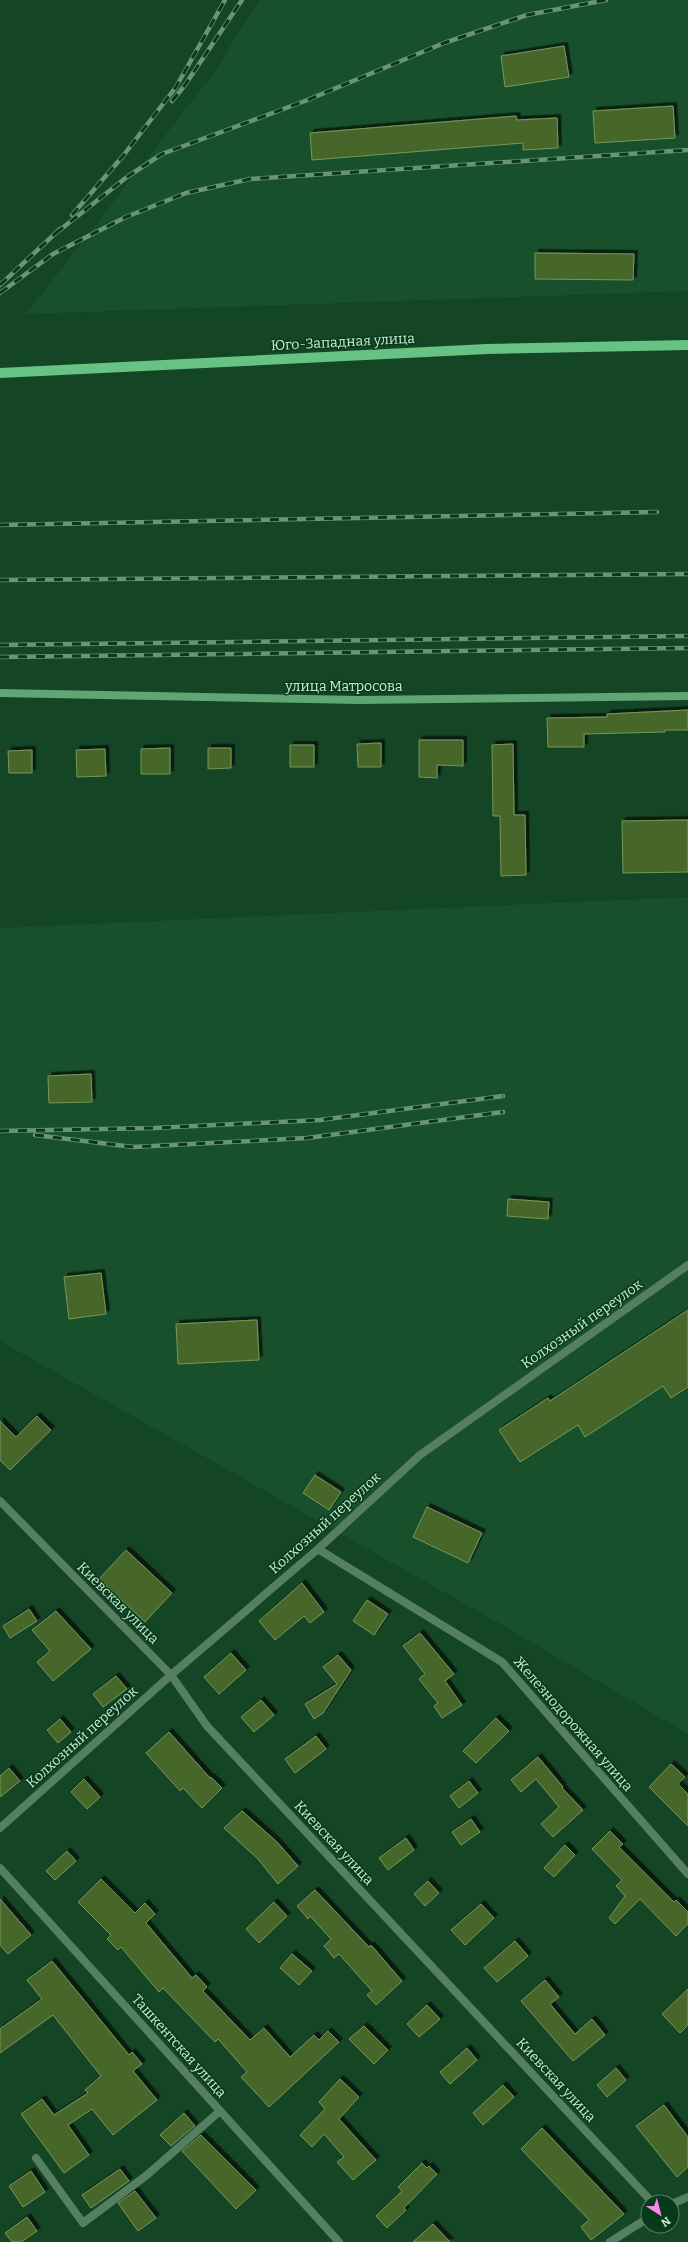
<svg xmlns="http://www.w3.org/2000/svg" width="688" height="2242" font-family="Bitter,serif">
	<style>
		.built { fill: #18502c }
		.building { fill: #47662a; stroke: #77985a; filter: url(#shadow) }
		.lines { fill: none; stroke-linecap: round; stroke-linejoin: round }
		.lane { stroke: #557f60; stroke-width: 8 }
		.street { stroke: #557f60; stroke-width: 8 }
		.secondary { stroke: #60a574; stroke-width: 8 }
		.primary { stroke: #68c283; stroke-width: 10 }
		.rail-casing { stroke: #6b9477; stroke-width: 4.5 }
		.rail { stroke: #063a1b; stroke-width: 3; stroke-dasharray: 9; stroke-linecap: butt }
		.labels { text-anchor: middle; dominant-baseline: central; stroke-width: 3; stroke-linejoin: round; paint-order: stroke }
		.street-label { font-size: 14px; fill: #cbebd2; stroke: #063a1b }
	</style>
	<defs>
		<filter id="shadow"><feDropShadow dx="3.5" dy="-3.5" stdDeviation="0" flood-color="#0009"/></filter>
	</defs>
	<rect width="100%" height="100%" fill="#144525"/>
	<path class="built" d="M259,0H688V291L26,314L213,74Z
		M688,897V1734L502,1625L0,1341V928Z"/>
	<path class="building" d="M564,46L569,77L505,87L501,56Z
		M673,106L675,138L595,143L593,111Z
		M516,116L517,120L557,118L558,148L523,150V143L312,160L310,133Z
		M535,253L634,254L633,280L535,279Z
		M688,710V730H665V732L584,734V747H548L547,718L607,717V714Z
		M419,740H463V766L437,765V778L419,777Z
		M381,743V767H358L357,744Z
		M513,744L514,815H525L526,875L501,876L500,816H493L492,745Z
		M290,745H314V767H290Z
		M170,748V774H141V749Z
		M208,748H231V768L208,769Z
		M105,749L106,776L77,777L76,750Z
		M32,750V773H9L8,751Z
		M688,820V872L623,873L622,821Z
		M91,1074L92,1102L49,1103L48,1076Z
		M508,1199L549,1202L548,1219L507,1216Z
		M101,1273L106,1314L69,1319L64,1277Z
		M688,1310V1387L671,1398L663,1386L585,1437L578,1425L520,1462L499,1430L548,1398L550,1401Z
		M257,1320L259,1360L178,1364L176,1324Z
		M37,1416L51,1430L10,1470L0,1460V1421L16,1437Z
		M315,1475L341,1492L329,1510L303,1493Z
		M427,1507L482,1533L468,1563L413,1537Z
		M126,1550L172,1593L145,1622L99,1579Z
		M302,1583L324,1612L310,1623L304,1616L275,1640L259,1621Z
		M367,1600L388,1614L374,1635L353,1621Z
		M29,1609L37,1621L10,1638L3,1626Z
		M56,1611L91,1649L53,1681L37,1662L50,1651L32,1630Z
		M420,1633L454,1674L445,1681L462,1705L442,1718L434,1706L438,1703L419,1679L425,1674L403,1646Z
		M231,1653L246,1670L219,1694L204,1677Z
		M338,1655L351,1670L323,1713L314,1719L305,1704L337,1684L323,1667Z
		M116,1676L127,1689L103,1707L93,1694Z
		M261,1700L274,1715L254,1732L241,1717Z
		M496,1718L509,1731L476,1763L463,1751Z
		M60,1719L71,1732L58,1743L47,1730Z
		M169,1732L210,1778L211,1777L222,1788L202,1808L183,1788L180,1791L146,1753Z
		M316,1736L326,1749L295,1773L285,1759Z
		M538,1757L563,1787L562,1788L583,1810L553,1837L541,1824L559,1807L536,1779L521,1792L511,1780Z
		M671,1764L685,1777L678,1784L688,1794V1826L649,1787Z
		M9,1768L20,1781L0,1797V1776Z
		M84,1779L100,1797L87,1809L71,1792Z
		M469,1781L478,1793L459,1808L450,1796Z
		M242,1811L277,1842L298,1866L278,1884L258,1859L224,1828Z
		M471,1819L480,1832L461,1845L452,1832Z
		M610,1831L623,1844L619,1847L674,1902L676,1900L688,1912V1924L676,1936L640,1899L615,1924L609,1918L625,1896L616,1886L622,1880L592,1849Z
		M406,1838L414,1850L388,1870L379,1858Z
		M565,1845L575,1855L554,1877L544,1868Z
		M67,1851L76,1861L55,1880L46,1871Z
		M101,1879L135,1913L145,1903L155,1914L146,1923L192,1978L196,1975L207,1987L203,1991L250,2040L264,2028L290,2057L314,2035L319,2040L328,2031L339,2042L269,2107L241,2077L247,2072L218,2039L215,2042L163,1988L159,1992L121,1947L118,1950L107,1939L111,1935L78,1902Z
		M428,1881L439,1893L425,1906L414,1894Z
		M315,1890L369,1947L371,1945L402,1981L376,2005L367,1995L372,1991L339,1954L334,1958L324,1946L331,1939L310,1916L308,1919L297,1906Z
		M0,1899L31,1935L8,1954L0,1945Z
		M274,1902L287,1916L259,1943L246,1929Z
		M481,1904L494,1918L465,1945L451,1930Z
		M515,1941L528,1956L497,1982L484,1968Z
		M292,1954L312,1971L299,1985L280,1968Z
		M52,1961L129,2055L132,2052L142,2064L133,2071L157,2100L113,2135L92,2109L68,2125L89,2155L64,2173L21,2114L42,2099L54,2115L88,2093L85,2090L101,2076L53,2015L0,2053V2029L42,1999L27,1980Z
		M545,1980L559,1997L550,2004L575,2034L592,2019L605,2035L573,2061L521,2001Z
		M688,1989V2025L680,2033L662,2014Z
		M427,2005L440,2019L419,2037L407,2024Z
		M364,2026L388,2050L374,2064L349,2039Z
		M467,2048L477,2060L450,2084L440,2072Z
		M616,2068L626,2080L607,2097L597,2085Z
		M340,2079L359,2097L339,2119L376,2160L353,2180L337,2162L344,2157L324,2134L312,2147L300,2135L325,2109L319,2102Z
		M503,2085L514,2097L483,2125L473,2113Z
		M664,2105L688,2137V2167L677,2177L636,2126Z
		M184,2113L195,2126L171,2146L160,2135Z
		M542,2128L624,2214L591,2240L581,2227L589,2220L521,2149Z
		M201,2135L256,2190L236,2209L182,2151Z
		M422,2163L427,2168L429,2166L437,2174L404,2208L406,2210L387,2228L376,2216L402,2191L398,2187Z
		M120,2169L129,2181L91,2208L82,2195Z
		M31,2171L45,2192L23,2207L9,2186Z
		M135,2191L156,2218L138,2231L118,2203Z
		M27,2217L37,2231L21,2242H12L5,2233Z
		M433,2224L450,2242H413Z"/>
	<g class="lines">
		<path class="lane" d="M36,2158L83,2223L147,2175L220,2111"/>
		<path class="street" d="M0,1501L171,1675L207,1726L652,2202
			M318,1549L502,1662L688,1874
			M0,1828L171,1675L318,1549L420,1455L688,1265
			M0,1868L339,2242
			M672,2204L688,2197
			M610,2242L648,2218"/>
		<path class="secondary" d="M0,693L359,700L688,696"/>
		<path class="primary" d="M0,373L487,349L688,345"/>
		<g class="rail-casing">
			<path id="rail" d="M172,101L185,85L242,0
				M72,215L123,156L176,87L225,0
				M56,233L127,177L162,154L305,101L444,43L527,15L606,0
				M0,285L60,229
				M0,293L53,254L126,217L186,193L250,179L688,150
				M0,525L657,512
				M0,580L688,574
				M0,645L688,636
				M0,657L688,648
				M0,1131L155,1128L320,1120L503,1096
				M35,1135L133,1147L307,1138L503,1112"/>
		</g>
		<use href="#rail" class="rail"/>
	</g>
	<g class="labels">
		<g class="street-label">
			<text transform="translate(343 342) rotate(-3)">Юго-Западная улица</text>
			<text x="344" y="686">улица Матросова</text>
			<text transform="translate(582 1324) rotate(-35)">Колхозный переулок</text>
			<text transform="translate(325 1523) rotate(-42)">Колхозный переулок</text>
			<text transform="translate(118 1603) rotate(45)">Киевская улица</text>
			<text transform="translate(573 1724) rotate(49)">Железнодорожная улица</text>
			<text transform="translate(82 1737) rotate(-42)">Колхозный переулок</text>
			<text transform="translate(334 1843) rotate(47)">Киевская улица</text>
			<text transform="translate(179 2046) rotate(48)">Ташкентская улица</text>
			<text transform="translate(556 2080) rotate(47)">Киевская улица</text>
		</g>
	</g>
	<g transform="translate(660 2214) rotate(144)"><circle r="19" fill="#063a1b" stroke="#558164"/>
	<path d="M0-3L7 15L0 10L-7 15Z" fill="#f888ea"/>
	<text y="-6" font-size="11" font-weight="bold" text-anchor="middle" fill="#cbebd2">N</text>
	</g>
</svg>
